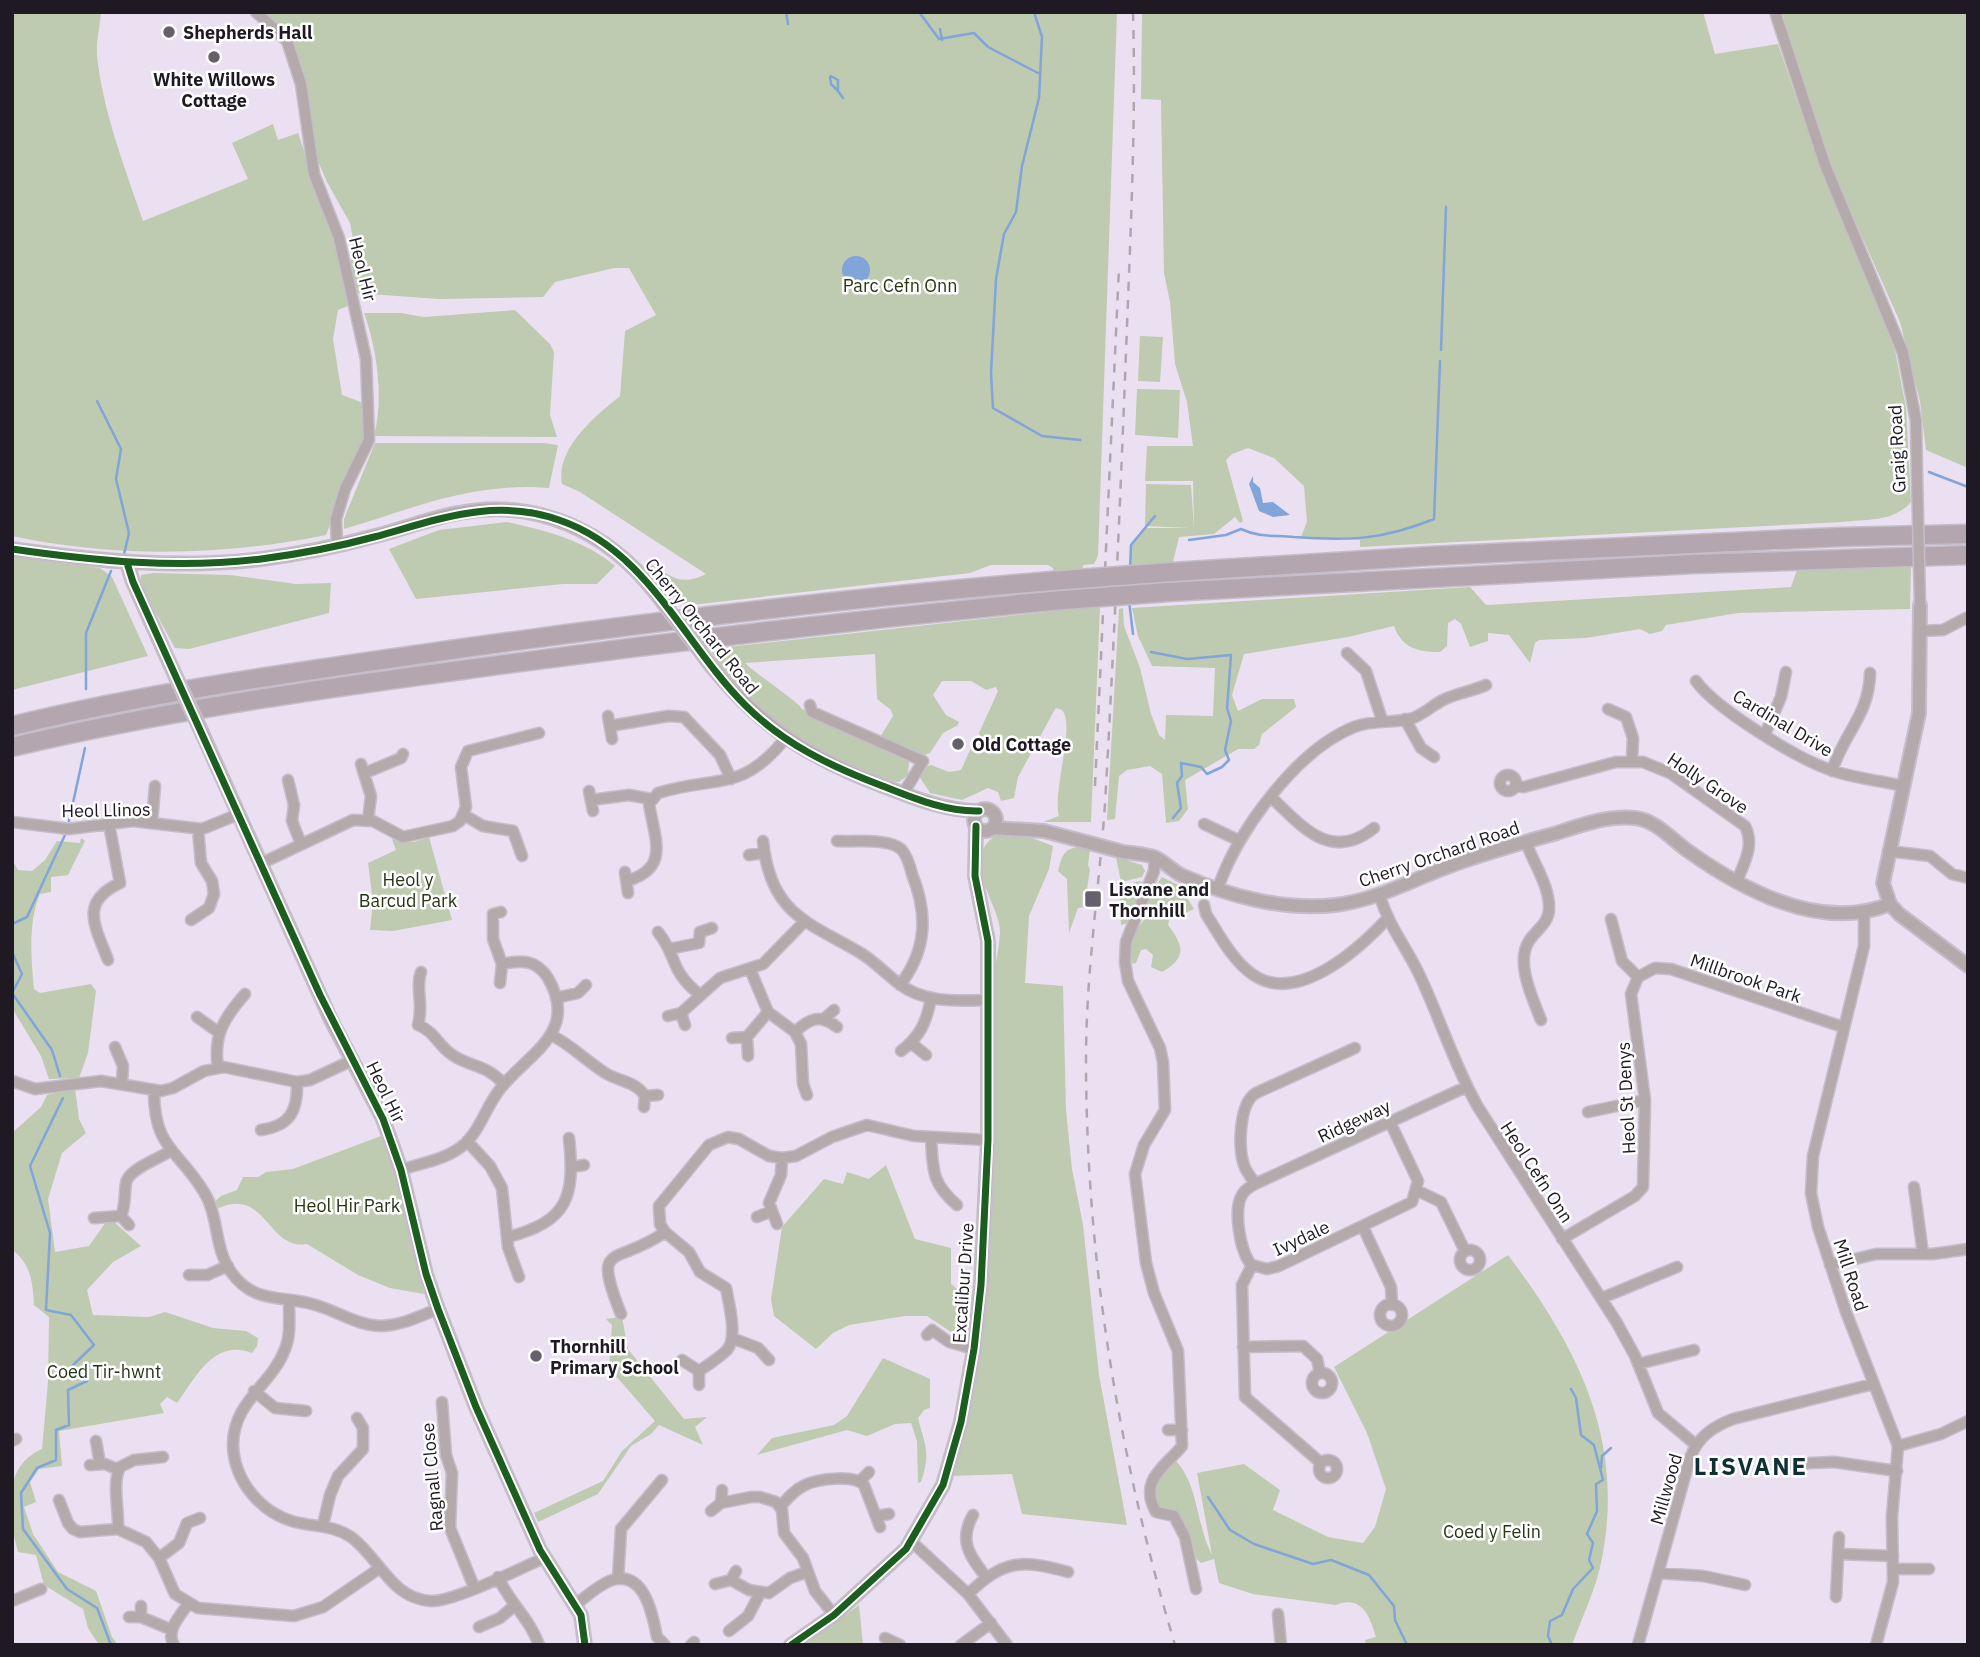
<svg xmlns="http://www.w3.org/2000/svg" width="1980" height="1657" font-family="'IBM Plex Sans',sans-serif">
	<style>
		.green { fill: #becbb0; fill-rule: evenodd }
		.water { fill: #81a4d9 }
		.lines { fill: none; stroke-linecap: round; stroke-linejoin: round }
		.stream { stroke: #81a4d9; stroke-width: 2.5 }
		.minor-casing { stroke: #c5beca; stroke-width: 13 }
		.tertiary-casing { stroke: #c5beca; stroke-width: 16 }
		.motorway-casing { stroke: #c5beca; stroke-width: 21 }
		.minor { stroke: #b4a9ab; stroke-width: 10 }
		.tertiary { stroke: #b4a9ab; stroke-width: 12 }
		.motorway { stroke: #b3a6ae; stroke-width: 18 }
		.rail { stroke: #b0a6ae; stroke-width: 2.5; stroke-dasharray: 9 9; stroke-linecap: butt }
		.minor-bridge-casing { stroke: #c5beca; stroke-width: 13; stroke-linecap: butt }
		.tertiary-bridge-casing { stroke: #c5beca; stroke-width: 16; stroke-linecap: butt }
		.motorway-bridge-casing { stroke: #c5beca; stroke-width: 21; stroke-linecap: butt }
		.minor-bridge { stroke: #b4a9ab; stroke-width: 10 }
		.tertiary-bridge { stroke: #b4a9ab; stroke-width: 12 }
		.motorway-bridge { stroke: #b3a6ae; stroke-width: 18 }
		.cycleway-casing { stroke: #fff; stroke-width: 11 }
		.cycleway { stroke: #1b5e20; stroke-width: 7 }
		.poi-dot { fill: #665f6c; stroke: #fff; stroke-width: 2.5 }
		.labels { text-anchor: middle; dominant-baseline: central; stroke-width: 5; stroke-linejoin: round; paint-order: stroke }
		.poi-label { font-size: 18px; font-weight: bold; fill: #1f1924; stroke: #fff; text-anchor: start }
		.street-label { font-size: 18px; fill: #1f1924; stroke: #fff }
		.park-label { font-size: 18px; fill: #263614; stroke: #fff }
		.district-label { font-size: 24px; font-weight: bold; letter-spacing: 2px; fill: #0f3136; stroke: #fff }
	</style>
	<rect width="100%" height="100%" fill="#eae0f1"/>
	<path class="green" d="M12,12H101C100,26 96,42 97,56C103,112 125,168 143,221L248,179L232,143L273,124L278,140L298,133L335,242L348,306L338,310L333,339L342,395L366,404L365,437L326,535C223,556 115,558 12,536Z
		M263,12H1117L1098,556L1094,564L1083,565L1082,608L1100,607L1091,822H1043L1059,816C1052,791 1076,725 1062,710L1056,708L1054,711L1018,777L1014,798L1001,801L998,792L988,788L962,800L930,793L919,776L923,768L931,765L949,772L961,770L971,748L981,741L979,733L998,691L996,687L986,690L971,681H942L933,695L946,715L959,722L958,725L943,733L930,753L909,760L908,775L899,782C831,778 741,708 710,649L1055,611L1053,568L1048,565H991L970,573L691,605L679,603L647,567L649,563C672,576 679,587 706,574L580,492L562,484C555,449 596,415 620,396L625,331L656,315L629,268H614L555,282L543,297L438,299L356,293L350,273L353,238L350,223L327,182L314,152L304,80L290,39ZM875,654L877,699L891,710L893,716L877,742L802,709C800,703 755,673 745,663Z
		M1142,12H1703L1715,54L1778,44L1818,162L1878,302L1895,350L1906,408L1911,502C1894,522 1867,519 1843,522L1360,547V540L1301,537L1307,522L1304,486L1274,458L1248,448L1232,454L1226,460L1243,521L1240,523L1235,517L1214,534L1179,537L1173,562L1130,566V549L1143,528H1190L1145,526L1146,484L1191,485L1194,528L1193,481H1145L1147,446H1193L1187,402L1175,364L1170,302L1164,273L1161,100L1141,99Z
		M1782,12H1968V468L1926,450L1920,401L1900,322L1834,174L1804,88Z
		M515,310L550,344L554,352L550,415L557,437L374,436C384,398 377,349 364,313H401L424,317Z
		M1140,336L1163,337L1160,382L1138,381Z
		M1137,389L1180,390L1178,438L1135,435Z
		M375,443H543L558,445L549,488C472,482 415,508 344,529V519Z
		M507,522C545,530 586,541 615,566L597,584H563L416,599L389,549L439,530Z
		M12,556L100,568L112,577L148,656L12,690Z
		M1911,567L1910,609L1738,613L1666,625L1662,631L1650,634L1640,629L1586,638L1539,640L1535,643L1530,663L1509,635L1488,633V641L1470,647L1461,624L1455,619L1448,623L1447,646L1440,652C1417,652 1402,648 1394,626L1348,637L1244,654L1232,695L1238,711L1262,699H1294L1296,707L1262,734L1259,745L1254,749H1238L1185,780L1188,809L1179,821L1166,823L1162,774L1150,766L1127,770L1119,776L1115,819L1107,820L1119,609L1123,608L1124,626L1140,668L1151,714L1159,735L1165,740L1166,715L1213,716L1215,668L1152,666L1138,636L1132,608L1470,587L1486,605L1791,587L1797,570Z
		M154,573L230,575L296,584L331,583L329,613L189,649L175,648L141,586V575Z
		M997,835L1032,838L1053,846L1049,869L1029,916L1025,983L1063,986L1066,1110L1072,1169L1083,1225L1099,1375L1127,1525L1022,1514L1012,1474L949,1476L958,1458L982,1329L993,982C995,966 999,949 1000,933C1002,908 957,858 997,835Z
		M429,837L452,920L393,931L370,930L373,902L368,863L396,850L392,839L414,842Z
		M81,838L85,841L68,875L51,877V892L40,894C28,922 31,958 34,989L40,993L91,984L96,991L88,1053L79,1078L49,1079L41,1056L12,1008V860L18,870L32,871L45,860L57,841L80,843Z
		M1086,847L1090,849L1088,865L1090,870L1084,907L1078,908L1069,933L1067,879L1058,871C1063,852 1065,847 1086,847Z
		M1116,857L1142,865L1145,871L1142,877L1121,882Z
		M1162,877L1180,886L1194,909L1169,920L1168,925C1184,946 1187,957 1162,972L1151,967L1153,955L1146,949L1141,950L1136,963L1129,964L1133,934L1143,921L1152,891Z
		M1139,881L1144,883L1142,898L1128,923L1121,925L1119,888Z
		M75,1088L79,1119L86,1133L62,1153L48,1199L55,1252L89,1246L106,1222H114L141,1246L113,1262L87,1290L93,1315L149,1317L165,1312L213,1328L246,1331L258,1338L257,1346L252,1353C214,1338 196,1377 177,1403L167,1397L160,1404L164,1413L59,1431L62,1466L39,1469L30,1482L36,1502L24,1507L33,1534L58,1572L96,1591L112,1637L118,1645H99L88,1628L83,1609L44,1585L36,1555L18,1552C8,1515 1,1467 42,1449L48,1382L49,1317L34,1305C33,1284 31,1263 12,1250V1133L41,1107L47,1095Z
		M381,1136L394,1171L424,1294L390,1288L358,1275L307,1244C268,1251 266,1187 219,1208L213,1203L221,1196L237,1190L243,1177H258L266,1172L293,1169Z
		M886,1165L915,1239L951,1248V1284L962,1293L960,1338L927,1316H905L849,1325L833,1333L816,1349L774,1316L771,1299L782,1227L824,1179L843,1184L847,1172L869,1179Z
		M1508,1255C1578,1348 1625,1440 1602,1558C1597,1587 1582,1617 1572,1645H1366L1365,1640L1376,1637C1370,1617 1362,1594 1336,1605L1253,1594L1219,1583L1214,1559L1201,1563L1191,1554L1174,1516L1156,1512L1150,1491L1161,1472L1176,1461C1199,1486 1196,1525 1212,1555L1197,1473L1244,1464L1280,1490L1273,1510L1328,1537L1363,1543L1375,1527L1386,1489L1367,1433L1334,1367Z
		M622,1317L628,1349L684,1419L707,1417L695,1427L703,1445L659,1425L651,1434L631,1446L598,1494L538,1522L534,1513L603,1481L622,1451L655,1421L609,1368L612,1325L606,1319Z
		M883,1358L930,1379V1408L924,1410L918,1418C925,1446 931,1452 921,1482L918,1483L917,1441L911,1423L895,1424L867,1436L847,1430L757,1455L772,1438L834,1425L847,1416Z
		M859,1605L863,1645H805Z"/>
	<path class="water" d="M842 270a14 14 0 1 1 28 0a14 14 0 1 1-28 0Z
		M1253,476V482L1260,488L1263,503L1273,502L1290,515L1273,517L1259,511L1249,484Z"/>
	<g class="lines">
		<path class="stream" d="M786,12L788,24
			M919,12L939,39L974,33L988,47L1038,73
			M1034,12L1042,37L1039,98L1022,166L1016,212L1004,234L996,279L991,373L993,408L1042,436L1080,440
			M940,29L942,40
			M831,76L838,80V91L843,98
			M830,77L831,84L838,91
			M1441,350L1446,207
			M97,401L121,449L116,479L129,533L124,554
			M1929,472L1968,487
			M1189,540L1226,535L1241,529C1260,538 1274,535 1294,537C1349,541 1382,540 1434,519L1440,361
			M1130,570L1131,545L1155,516
			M1129,601L1133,634
			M1151,652L1187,659L1231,655L1227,708L1231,721L1225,750L1229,760L1222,767L1207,774L1201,767L1181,763L1182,776L1177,783L1181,808L1173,818
			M86,689V633L111,571
			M69,821L85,748
			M12,924L27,917L65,835
			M12,952L22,974L12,993
			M12,993L52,1050L60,1076
			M63,1098L30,1166L50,1233L46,1310L71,1315L94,1345L71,1367L87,1381L68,1390L69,1425L56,1430V1460L37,1468L21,1493L23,1529L67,1589L97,1608L111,1645
			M1601,1468L1602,1456L1611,1448
			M1208,1497L1230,1530L1254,1544L1313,1564L1331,1560L1369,1575L1394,1606L1395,1620L1407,1645
			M1552,1645L1548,1636L1550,1621L1562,1615L1573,1589L1593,1568L1589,1560L1593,1543L1587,1534L1597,1511L1596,1484L1603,1480L1594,1445L1581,1435L1576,1398L1571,1389"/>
		<g class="minor-casing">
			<path id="minor" d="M256,12L287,41L301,84L314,174L339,238L366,359L369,440L345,489L336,519L337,546
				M1775,12L1825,165L1903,353L1916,421L1917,474
				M1920,631L1943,630L1966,618L1968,620
				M1347,653L1366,671L1382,720
				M1696,681C1716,709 1795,757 1828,769C1851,778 1878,780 1903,786
				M810,705L812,712L923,761L903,794
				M1608,709L1626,717L1633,738L1632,760
				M608,716L612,739
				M1405,719L1421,748L1434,757
				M610,726L668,716L684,717L720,755L731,779
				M1765,734L1781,697L1786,672
				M361,764L371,796L368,820
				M1832,771C1844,732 1869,716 1870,673
				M365,773L401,758L403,754
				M1500 783a8 8 0 1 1 16 0a8 8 0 1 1-16 0Z
				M288,780L294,805L292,821L301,844
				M1515,786L1524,787L1616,762H1643L1670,773L1745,826C1755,845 1744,863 1737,881
				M589,791L593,811
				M1271,797C1302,826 1330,863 1374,828
				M591,800L629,795L651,799
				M464,815L483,826L513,831L522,856
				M12,822L69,829L133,821L202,829L239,814
				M152,823L155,786
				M1204,824L1238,840
				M763,841C770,912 805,921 859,952C873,960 885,973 898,983C923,1003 955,1001 986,1000
				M837,841C854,842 888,838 901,849C907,855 910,866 912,874C928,914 927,950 900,985
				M1526,842C1533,863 1550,886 1549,909C1549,923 1536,930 1529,941C1515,963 1533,999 1541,1020
				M1888,851L1930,856L1952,874L1968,878
				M749,855L764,853
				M1155,858L1154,871L1126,942L1125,962L1128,981L1160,1048L1163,1062L1165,1110L1144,1145L1135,1174L1146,1263L1154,1293L1178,1351L1182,1446C1165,1467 1138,1480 1156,1512L1174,1516L1185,1537L1196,1589
				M262,863L353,820L373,821L403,837L453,826L460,821L466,807L461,767L468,751L539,733
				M625,872L628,893
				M627,881C670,868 655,840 649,804L658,793C717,775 741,793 785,739
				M1218,888C1238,830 1297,750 1354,727C1374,719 1394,724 1413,718C1424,714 1434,704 1445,699C1458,693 1473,691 1486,685
				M1380,897C1390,928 1405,945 1419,974C1440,1018 1454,1065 1478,1107L1617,1323L1635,1356L1658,1413L1696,1445
				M1204,905L1206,914C1219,934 1232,960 1252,974C1296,1006 1358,950 1387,919
				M1864,912V946L1813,1156L1811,1193L1818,1227L1846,1312L1898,1446L1892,1517L1893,1582L1876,1645
				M191,920L209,908L214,894L212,881L201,863L198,829
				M658,932C678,957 669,970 699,994
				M669,949L699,943L700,932L712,928
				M108,960C95,926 79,902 120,883L109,824
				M750,969L768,1012L795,1032L801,1044L803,1084L807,1095
				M421,972C415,989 424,1003 418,1025C434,1031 438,1045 451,1054C470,1068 483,1062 504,1084
				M1638,977L1655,968L1671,969L1843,1027
				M500,983L502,964
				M556,998L578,993L586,985
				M681,1013L685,1025
				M668,1016L681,1013L720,978L763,964L804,922
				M197,1017L218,1032
				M825,1018L834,1010
				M795,1032C810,1018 820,1014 837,1027
				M551,1035C572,1045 587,1062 607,1074C621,1082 635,1081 645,1096L658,1095
				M732,1038L747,1037
				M911,1043L926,1055
				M115,1047L123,1066L122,1084
				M901,1051C920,1037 927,1021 931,998
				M748,1056L747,1037L768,1012
				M218,1068C213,1035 224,1018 245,994
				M12,1081L35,1089L101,1081L161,1091L173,1088L204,1071L224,1067L297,1082L310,1080L353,1060
				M154,1091C154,1149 178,1149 204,1192C219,1216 214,1248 231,1272C254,1304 280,1295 312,1304C336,1310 357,1326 382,1326C403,1325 420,1316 438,1309
				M644,1107L645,1096
				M1588,1112L1645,1100
				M261,1130C290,1126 298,1111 297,1082
				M931,1137C933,1169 931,1183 957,1205
				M467,1141L490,1166L502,1188L508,1247L519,1277
				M572,1167L584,1165
				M401,1170C421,1163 444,1160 461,1147C480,1132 485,1108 500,1089C527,1054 580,1033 548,978C536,959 521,960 502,964L493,939V914L501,912
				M1255,1184C1252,1178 1246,1172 1244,1165C1238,1147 1239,1103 1256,1093L1355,1048
				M1914,1187L1923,1254
				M1418,1191L1441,1202L1465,1251
				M121,1216L129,1225
				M757,1217L772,1211
				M94,1218L121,1216C126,1204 124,1195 126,1183C128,1169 159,1159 170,1151
				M777,1224L769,1203L781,1175L782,1158
				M1363,1227L1391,1287L1392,1305
				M508,1237C569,1221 575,1196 569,1138
				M1562,1239L1635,1196L1643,1187L1645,1100L1631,994L1638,977L1622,961L1611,919
				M1460 1260a10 10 0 1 1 20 0a10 10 0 1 1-20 0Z
				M1252,1265L1267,1269L1279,1266L1412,1202L1418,1181L1390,1122
				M1830,1265L1876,1254H1933L1968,1249
				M189,1275H207L228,1266
				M1602,1298L1677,1267
				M289,1302C289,1317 291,1335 285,1349C272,1385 233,1401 233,1445C234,1481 261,1513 295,1522C315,1527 333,1525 351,1537C379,1557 391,1599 431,1601C454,1602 521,1568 544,1558
				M1380 1315a11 11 0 1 1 22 0a11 11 0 1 1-22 0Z
				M621,1314C591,1239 616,1267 665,1232
				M927,1335L932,1330L949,1342L974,1349
				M732,1338L758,1348L769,1360
				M1243,1347L1303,1346L1317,1359L1320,1373
				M682,1360L699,1371V1385
				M1638,1364L1694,1350
				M699,1371C708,1365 719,1358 727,1350C738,1338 729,1304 726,1288L700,1272L689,1252L665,1232L660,1224L659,1206L709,1145L728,1137L739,1139L769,1156L782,1158L796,1156L832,1137L867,1125L914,1136L988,1140
				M1312 1383a10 10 0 1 1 20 0a10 10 0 1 1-20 0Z
				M254,1391L275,1408L306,1411
				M442,1402L446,1455L452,1473L450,1528L474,1587
				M1168,1430H1182
				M12,1441L16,1439
				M96,1441L100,1464
				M1898,1446L1941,1434L1968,1421
				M1319 1469a9 9 0 1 1 18 0a9 9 0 1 1-18 0Z
				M1321,1463L1245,1397L1242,1285L1252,1265C1240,1254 1233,1209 1242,1195C1245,1189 1250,1187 1255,1184L1466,1087
				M1789,1464L1834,1462L1897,1471
				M90,1465L105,1464L119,1470
				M860,1481L869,1472
				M59,1500L68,1523L73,1529L80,1532L118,1529L146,1542L159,1558L175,1594L198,1608L294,1616L323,1607L380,1568
				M721,1503L722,1490
				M780,1507C787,1499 794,1490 805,1485C818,1479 854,1474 864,1485L880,1527
				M711,1511L721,1503L751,1497H760L776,1502L782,1510L784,1533L803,1558L815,1591L834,1615
				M973,1515C958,1541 970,1556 986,1577
				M877,1516L889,1514
				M323,1525L330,1495L338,1476L363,1449V1428L357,1418
				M118,1529C119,1511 112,1482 120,1467L134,1460L163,1457
				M911,1541L968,1594L1007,1645
				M1839,1554L1893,1556
				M159,1558L179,1543L187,1523L200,1518
				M1893,1569H1929
				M1658,1573L1703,1576L1745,1585
				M498,1577C509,1602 530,1619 539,1645
				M618,1579L621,1529L662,1480
				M731,1580L736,1571
				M715,1584L731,1580L749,1590L769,1593L790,1578L807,1572
				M968,1594C1004,1560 1020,1559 1068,1572
				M1836,1597L1839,1537
				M12,1601L41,1589
				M575,1605C586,1597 598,1585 612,1580C645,1570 653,1616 657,1637L665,1645
				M141,1606V1617
				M1278,1614L1281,1645
				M129,1617H141L172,1630
				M479,1627L500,1618L514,1606
				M729,1631L748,1616L760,1593
				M885,1638L900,1645
				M174,1645C165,1631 180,1616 188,1604
				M691,1645L694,1642
				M961,1645L991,1623
				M1638,1645L1690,1458C1698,1437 1712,1427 1733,1419L1873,1384"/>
		</g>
		<g class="tertiary-casing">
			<path id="tertiary" d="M12,549C95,561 178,569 262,559C299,554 335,547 371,537C401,530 429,518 459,513C536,498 607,531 655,592
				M127,563L133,582L169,662
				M1920,605L1919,713L1883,883L1890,904L1899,914L1968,966
				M712,667C764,731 815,761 891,789C919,800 948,811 979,811
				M203,735L331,1020L383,1119L401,1170L426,1274L438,1309L476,1407L540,1550L581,1615L585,1645
				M974 820a11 11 0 1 1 22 0a11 11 0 1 1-22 0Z
				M993,828L1044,831L1086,842
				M1123,852C1133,853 1144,854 1154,857C1164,861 1171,870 1181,875C1228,896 1284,911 1335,905C1378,900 1411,880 1450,866C1485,853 1521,843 1557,833C1581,825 1609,815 1635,818C1656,820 1672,840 1688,851C1744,891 1822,932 1890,904
				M791,1645L834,1615L906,1549L943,1485L961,1422L974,1349L981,1285L988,1140V941L975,876L976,826"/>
		</g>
		<g class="motorway-casing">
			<path id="motorway" d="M1172,572L1430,556L1840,537L1968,534
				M1168,592L1693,564L1968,555
				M12,726C143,694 276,675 409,656C622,625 836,599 1051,581
				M12,747C160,712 311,690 462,670C658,643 854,620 1051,601"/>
		</g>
		<use href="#minor" class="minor"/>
		<use href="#tertiary" class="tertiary"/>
		<use href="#motorway" class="motorway"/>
		<path class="rail" d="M1133,12C1136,117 1131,221 1127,326C1121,485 1114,645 1105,804C1099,889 1086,974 1086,1059C1086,1259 1118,1454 1175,1645
			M1095,786L1119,268"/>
		<g class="minor-bridge-casing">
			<path id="minor-bridge" d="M1917,474L1920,605"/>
		</g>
		<g class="tertiary-bridge-casing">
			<path id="tertiary-bridge" d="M655,592L712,667
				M169,662L203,735
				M1086,842L1123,852"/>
		</g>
		<g class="motorway-bridge-casing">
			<path id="motorway-bridge" d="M1051,581L1172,572
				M1051,601L1168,592"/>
		</g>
		<use href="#minor-bridge" class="minor-bridge"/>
		<use href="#tertiary-bridge" class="tertiary-bridge"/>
		<use href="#motorway-bridge" class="motorway-bridge"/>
		<g class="cycleway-casing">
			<path id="cycleway" d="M12,549C95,561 178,569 261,559C299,554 337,547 374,537C437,520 494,497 559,520C648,550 683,643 745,705C784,744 830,766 880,785C911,797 945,812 979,811
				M127,563L133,582L320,995L383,1119L401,1170L426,1274L438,1309L476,1407L540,1550L581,1615L585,1645
				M791,1645L834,1615L906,1549L943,1485L961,1422L974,1349L981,1285L988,1140V941L975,876L976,826"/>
		</g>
		<use href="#cycleway" class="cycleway"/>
	</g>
	<g class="poi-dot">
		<circle cx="169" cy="32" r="7"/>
		<circle cx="214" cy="57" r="7"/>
		<circle cx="958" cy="744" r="7"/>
		<rect x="1084" y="890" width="18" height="18" rx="3.5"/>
		<circle cx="536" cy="1356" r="7"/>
	</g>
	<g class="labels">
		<g class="poi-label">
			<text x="183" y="32">Shepherds Hall</text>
			<text x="214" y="79" text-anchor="middle">White Willows<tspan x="214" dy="21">Cottage</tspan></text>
			<text x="972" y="744">Old Cottage</text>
			<text x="1109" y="889">Lisvane and<tspan x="1109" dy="21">Thornhill</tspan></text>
			<text x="550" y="1346">Thornhill<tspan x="550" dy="21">Primary School</tspan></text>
		</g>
		<g class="street-label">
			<text transform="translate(363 269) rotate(76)">Heol Hir</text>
			<text transform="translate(1897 449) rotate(-93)">Graig Road</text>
			<text transform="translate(702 626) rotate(51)">Cherry Orchard Road</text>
			<text transform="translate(1783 723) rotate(31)">Cardinal Drive</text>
			<text transform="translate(1708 783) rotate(34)">Holly Grove</text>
			<text transform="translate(106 810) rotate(-1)">Heol Llinos</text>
			<text transform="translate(1439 854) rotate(-19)">Cherry Orchard Road</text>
			<text transform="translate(1746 978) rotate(19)">Millbrook Park</text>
			<text transform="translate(386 1092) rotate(64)">Heol Hir</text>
			<text transform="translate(1626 1098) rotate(-93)">Heol St Denys</text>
			<text transform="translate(1354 1121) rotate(-25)">Ridgeway</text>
			<text transform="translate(1537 1172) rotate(57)">Heol Cefn Onn</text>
			<text transform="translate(1301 1238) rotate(-25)">Ivydale</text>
			<text transform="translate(1851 1275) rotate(72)">Mill Road</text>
			<text transform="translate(963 1283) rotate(-86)">Excalibur Drive</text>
			<text transform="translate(432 1477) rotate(-95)">Ragnall Close</text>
			<text transform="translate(1666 1489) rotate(-74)">Millwood</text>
		</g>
		<g class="park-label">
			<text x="900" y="285">Parc Cefn Onn</text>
			<text x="408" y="879">Heol y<tspan x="408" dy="21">Barcud Park</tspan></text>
			<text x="347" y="1205">Heol Hir Park</text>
			<text x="104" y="1371">Coed Tir-hwnt</text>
			<text x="1492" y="1531">Coed y Felin</text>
		</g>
		<g class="district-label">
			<text x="1751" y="1466">LISVANE</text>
		</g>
	</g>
	<rect width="1980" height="1657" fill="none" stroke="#1f1924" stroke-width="28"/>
</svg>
